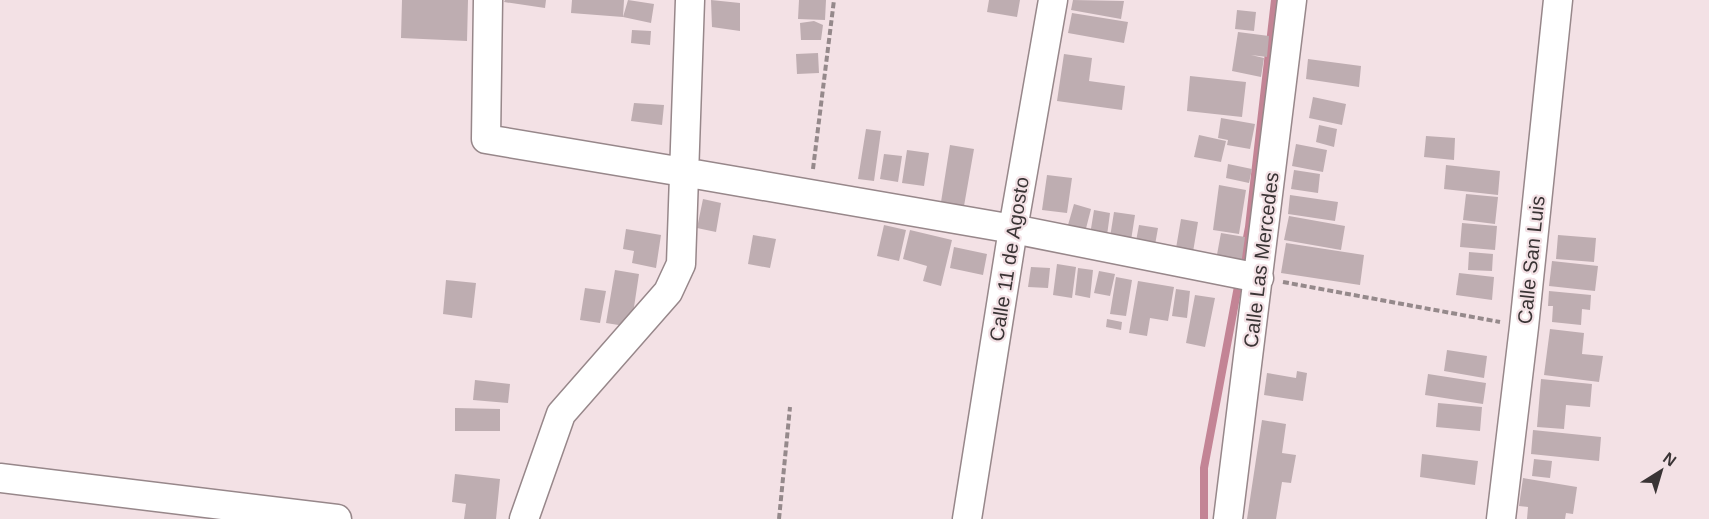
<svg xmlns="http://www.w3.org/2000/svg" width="1709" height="519" font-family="Helvetica,sans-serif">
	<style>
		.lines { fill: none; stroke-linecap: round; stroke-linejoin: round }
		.stream { stroke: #c38495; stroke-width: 8 }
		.building { fill: #beadb1 }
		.minor-casing { stroke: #97878a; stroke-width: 31 }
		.path { stroke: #95898b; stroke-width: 4; stroke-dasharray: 6 3; stroke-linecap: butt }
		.minor { stroke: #fff; stroke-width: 28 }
		.labels { text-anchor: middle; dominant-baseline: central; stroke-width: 4.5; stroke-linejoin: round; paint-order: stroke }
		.street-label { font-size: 20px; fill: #3a3435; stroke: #f3e1e5 }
	</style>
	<rect width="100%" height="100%" fill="#f3e1e5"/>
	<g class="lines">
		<path class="stream" d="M1241,269L1249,227L1275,0
			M1204,519V468L1239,281"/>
	</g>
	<path class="building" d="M402,0H468L467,41L401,38Z
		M505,0H546L545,8L504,2Z
		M572,0H624L623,17L571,13Z
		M628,0L654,4L651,23L623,17Z
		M711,0L740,3V31L712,27Z
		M799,0H826L825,20L798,19Z
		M989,0H1020L1017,17L987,12Z
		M1073,0L1124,1L1121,19L1071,10Z
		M1237,10L1256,12L1254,31L1235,29Z
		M1072,13L1128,22L1124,43L1068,33Z
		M814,21L823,25L821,40H801L800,23Z
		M632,30L651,31L650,45L631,43Z
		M1238,32L1269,36L1267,57L1251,55L1264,58L1261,77L1232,71Z
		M818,53L819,73L797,74L796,54Z
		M1064,54L1092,58L1089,81L1125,86L1122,110L1057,101Z
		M1308,59L1361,66L1359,87L1306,79Z
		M1190,76L1246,82L1242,117L1187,111Z
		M1313,97L1346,104L1342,125L1309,118Z
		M634,103L664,105L662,125L631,121Z
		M1221,118L1255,124L1250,149L1227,145L1228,140L1218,138Z
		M1319,125L1337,129L1334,147L1316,142Z
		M866,129L881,131L874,181L858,179Z
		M1199,135L1226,141L1221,162L1194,157Z
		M1426,136L1455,138L1454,160L1424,157Z
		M1296,144L1327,150L1323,172L1292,166Z
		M950,145L974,149L964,206L941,202Z
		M907,150L929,153L924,186L902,183Z
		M884,154L902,156L898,182L880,179Z
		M1228,164L1252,169L1249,183L1226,178Z
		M1446,165L1500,171L1498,195L1444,189Z
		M1294,170L1320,174L1318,193L1291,189Z
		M1047,175L1072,178L1067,213L1042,210Z
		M1219,185L1246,190L1239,234L1213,230Z
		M1466,194L1498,197L1495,224L1463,220Z
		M1290,195L1338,202L1335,221L1288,214Z
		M703,199L721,203L716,232L697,228Z
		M1074,204L1091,209L1082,244L1064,239Z
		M1094,210L1110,213L1106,243L1089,241Z
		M1114,212L1135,215L1129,253L1108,250Z
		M1289,216L1345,226L1341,250L1284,240Z
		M1181,219L1198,222L1192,258L1175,254Z
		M1462,223L1497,226L1495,250L1460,247Z
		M884,225L906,230L899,261L877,256Z
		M1139,225L1158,228L1153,256L1134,252Z
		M626,229L661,235L656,268L632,263L634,251L623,249Z
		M910,230L952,240L941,286L923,281L927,266L903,259Z
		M1221,233L1245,237L1241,265L1216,260Z
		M753,235L776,239L770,268L748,264Z
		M1558,235L1596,238L1594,262L1556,259Z
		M1286,243L1364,255L1360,285L1281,273Z
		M954,247L987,254L983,275L950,268Z
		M1469,252L1493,254L1492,271L1468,270Z
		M1552,261L1598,266L1595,291L1549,286Z
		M1057,264L1076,267L1072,298L1053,295Z
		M1031,267L1050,268L1048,288L1028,287Z
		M1078,268L1093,270L1090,298L1075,295Z
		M615,270L639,274L631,327L606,323Z
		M1099,271L1115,274L1110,296L1094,293Z
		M1459,273L1494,277L1492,300L1456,295Z
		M1116,277L1132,280L1126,316L1110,314Z
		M446,280L476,283L472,318L443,314Z
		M1138,281L1174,287L1168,321L1150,318L1147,336L1129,333Z
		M585,288L606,291L600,323L580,320Z
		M1176,289L1190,291L1187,318L1172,316Z
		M1549,291L1591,295L1590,310L1582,309L1581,325L1552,322L1553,306H1548Z
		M1195,295L1215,298L1205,347L1186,343Z
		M1107,319L1122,322L1121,330L1106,327Z
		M1550,329L1584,333L1582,354L1603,356L1599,382L1544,375Z
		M1447,350L1487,356L1484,378L1444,371Z
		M1297,371L1307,373L1303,401L1264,395L1267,373L1296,378Z
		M1428,374L1486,383L1483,404L1425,395Z
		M1541,379L1592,384L1590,407L1566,405L1564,429L1537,427Z
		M475,380L510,384L508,403L473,400Z
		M1438,403L1482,407L1480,431L1436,427Z
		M455,408L500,409V431H455Z
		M1262,420L1286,424L1282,453L1296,455L1291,483L1282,482L1276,519H1247Z
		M1533,430L1601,437L1599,461L1531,454Z
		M1422,454L1478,461L1475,485L1420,477Z
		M1534,459L1552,461L1550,478L1532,476Z
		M455,474L500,479L496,519H464L466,504L452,502Z
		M1523,478L1577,487L1573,514L1566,513L1565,519H1527L1528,507L1519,506Z"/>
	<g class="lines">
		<g class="minor-casing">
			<path id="minor" d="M488,0L486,139L683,172L1013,229L1259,278
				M0,478L337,519
				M524,519L561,414L668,292L681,264L690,0
				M967,519L1013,229L1053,0
				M1228,519L1292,0
				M1501,519L1524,327L1558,0"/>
		</g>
		<path class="path" d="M813,169L834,0
			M1283,282L1500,322
			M779,519L790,407"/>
		<use href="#minor" class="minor"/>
	</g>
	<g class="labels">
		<g class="street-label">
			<text transform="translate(1009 259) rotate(-81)">Calle 11 de Agosto</text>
			<text transform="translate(1261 260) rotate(-83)">Calle Las Mercedes</text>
			<text transform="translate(1531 260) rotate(-84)">Calle San Luis</text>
		</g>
	</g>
	<g transform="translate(1661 471) rotate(37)" stroke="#f3e1e5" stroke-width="4.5" paint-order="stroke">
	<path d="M0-4.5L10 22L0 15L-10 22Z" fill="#3a3435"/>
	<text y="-9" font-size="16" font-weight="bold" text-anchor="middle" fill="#3a3435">N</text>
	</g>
</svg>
